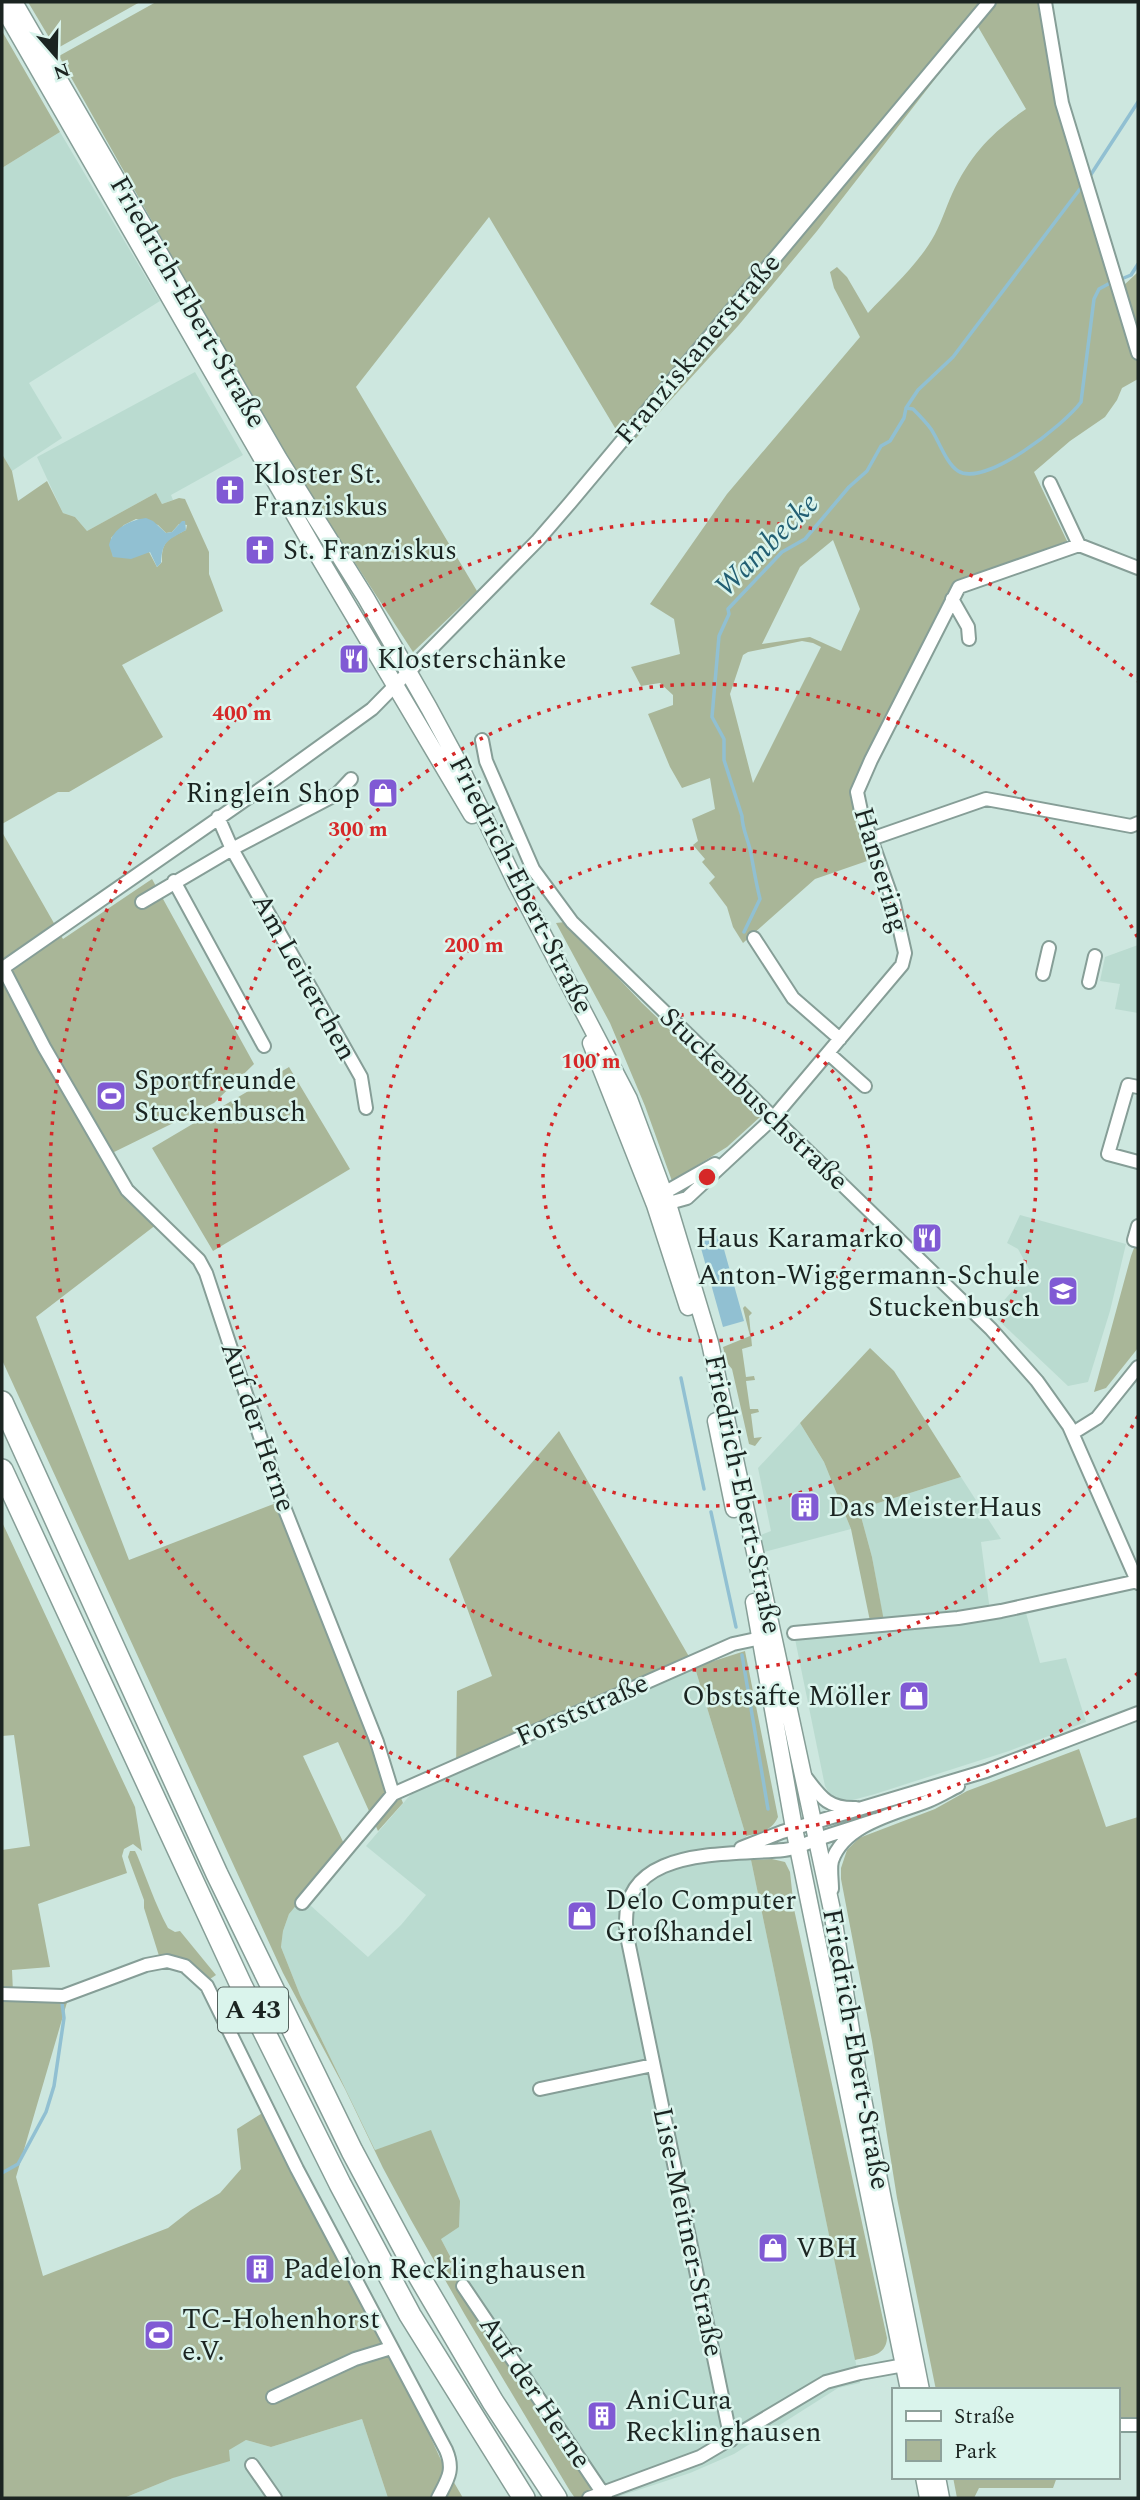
<svg xmlns="http://www.w3.org/2000/svg" width="1140" height="2500" font-family="Spectral,serif">
	<style>
		.built { fill: #badbd0 }
		.green { fill: #a9b698; fill-rule: evenodd }
		.water { fill: #91c0d2 }
		.lines { fill: none; stroke-linecap: round; stroke-linejoin: round }
		.stream { stroke: #91c0d2; stroke-width: 3.5 }
		.street-casing { stroke: #869e97; stroke-width: 16 }
		.secondary-casing { stroke: #869e97; stroke-width: 19 }
		.highway-casing { stroke: #869e97; stroke-width: 24 }
		.street { stroke: #fff; stroke-width: 12 }
		.secondary { stroke: #fff; stroke-width: 16 }
		.highway { stroke: #fff; stroke-width: 21 }
		.ring { fill: none; stroke: #d62828; stroke-width: 3.5; stroke-dasharray: 3.5 7 }
		.labels { text-anchor: middle; dominant-baseline: central; stroke-width: 5; stroke-linejoin: round; paint-order: stroke }
		.shield { fill: #daf4ec; stroke: #54625e; stroke-width: 2 }
		.shield-label { font-size: 26px; font-weight: bold; fill: #1b2421 }
		.street-label { font-size: 28px; fill: #1b2421; stroke: #daf4ec }
		.poi-label { font-size: 28px; fill: #1b2421; stroke: #daf4ec; text-anchor: start }
		.water-label { font-size: 30px; font-style: italic; fill: #225f73; stroke: #daf4ec }
		.centre { fill: #d62828; stroke: #daf4ec; stroke-width: 3.5 }
		.ring-label { font-size: 21px; text-anchor: middle; font-weight: bold; fill: #d62828; stroke: #daf4ec; stroke-width: 5; stroke-linejoin: round; paint-order: stroke }
	</style>
	<rect width="100%" height="100%" fill="#cde7df"/>
	<path class="built" d="M60,132L160,301L29,383L62,438L12,471L2,454V168Z
		M195,372L243,455L171,495L173,500L162,504L156,493L87,531L75,517L63,513L37,457Z
		M1138,945V1013L1115,1009L1120,984L1100,981L1105,957Z
		M1020,1215L1126,1244L1110,1311L1088,1382L1068,1386L992,1314L1030,1271L1018,1249L1007,1243Z
		M800,1423L824,1462L851,1529L764,1552L761,1535L771,1531L758,1468Z
		M961,1477L1001,1539L981,1542L991,1619L1026,1613L1040,1663L1066,1658L1086,1722L1009,1751L875,1794L849,1801L837,1798L830,1795L825,1786L795,1639L885,1629L872,1557L859,1509Z
		M695,1668L746,1836L860,2383L838,2388L734,2454L690,2473L614,2498L473,2300L441,2239L384,2147L375,2150L300,1995L281,1947L283,1931L289,1914L301,1897L368,1957L401,1925L426,1895L366,1846L412,1793Z
		M362,2419L388,2498H124L173,2478L246,2440L271,2447Z"/>
	<path class="green" d="M28,2H140L56,49Z
		M156,2H1051L1062,90L1122,287L1138,272V379L1122,388L1117,400L1105,417L1070,441L1034,472L1067,541L953,585L854,782L850,796L867,861L815,879L743,943L733,927L727,907L709,883L715,877L702,862L705,859L693,845L698,841L692,819L715,809L710,778L682,788L670,767L648,714L673,705V695L660,683L641,686L631,667L680,654L674,619L650,604L727,494L860,337L834,288L830,272L837,267L847,277L868,313C891,288 919,264 935,234C942,221 946,207 952,194C970,155 991,133 1026,109L977,25L817,231L738,326L627,448L489,217L356,387L477,591L413,652L277,443L59,56ZM833,540L860,609L841,651L810,637L762,644L800,567ZM802,641L813,643L821,647L753,783L730,694L743,655L748,652Z
		M2,31L60,132L2,168Z
		M2,454L12,471L18,501L47,481L63,513L75,517L87,531L156,493L162,504L179,498L185,499L209,552V574L223,611L122,665L163,737L69,792H58L2,824ZM136,519L158,525L166,533L172,532L179,524L187,525L186,530C170,538 161,540 162,562L157,567L149,552L113,557L111,538L124,525Z
		M2,832L63,939L152,879L254,1064L214,1103L108,1155L129,1188L161,1221L36,1317L129,1560L284,1500L403,1803L378,1831L338,1742L303,1756L345,1846L289,1914L283,1931L281,1947L300,1995L375,2150L431,2130L460,2201L459,2227L441,2239L473,2300L614,2498H575L570,2491L465,2315L411,2220L383,2168L345,2089L283,1973L2,1360Z
		M565,922L642,1003L760,1117L727,1147L672,1181L645,1106L610,1023L556,923Z
		M289,1067L350,1169L213,1251L152,1148Z
		M1138,1244V1348L1106,1388L1094,1392L1131,1256L1134,1248Z
		M745,1306L752,1313L749,1316L752,1346L742,1349L746,1377L754,1376L755,1380L746,1381L750,1409H758L759,1412L751,1414L754,1438L762,1437L755,1446L749,1444L732,1369L727,1363L723,1347L750,1336L743,1308Z
		M870,1348L894,1371L961,1477L859,1509L872,1557L884,1621H870L851,1529L824,1462L800,1423Z
		M559,1431L695,1667L745,1651L778,1817C772,1831 759,1833 746,1836L695,1668L456,1773L457,1691L492,1676L449,1559Z
		M2,1522L135,1807L142,1851L133,1844L124,1849L122,1856L127,1873L38,1904L50,1967L12,1970L13,1992L2,1991V1850L30,1846L14,1735L2,1736Z
		M1079,1749L1106,1827L1138,1817V2420L1117,2421V2390H936L897,2198L872,2041L841,1879V1868L847,1850L859,1838L935,1809L967,1791Z
		M130,1851H135L137,1855C147,1879 155,1904 168,1928L175,1932L180,1931L216,1975L207,1981L160,1959L144,1908V1900L128,1857Z
		M772,1859L785,1862L790,1872L794,1909L887,2338C886,2356 870,2356 855,2360L751,1860Z
		M2,1997L68,1999L16,2177L43,2276L168,2228L191,2210L220,2193L241,2169L237,2129L264,2112L398,2367L441,2460L463,2498H388L362,2419L271,2447L246,2440L229,2450L230,2461L173,2478L124,2498H2Z
		M953,2477H1057L1053,2488H979L974,2498H957Z"/>
	<path class="water" d="M146,518L153,521L166,533L172,532L182,521H185L186,530C169,540 162,540 161,563L157,567L150,552L131,559L113,557L109,545C113,528 130,520 146,518Z
		M720,1235L744,1321L723,1327L699,1241Z"/>
	<g class="lines">
		<path class="stream" d="M1088,179L1138,102
			M1119,280L1131,275L1138,264
			M906,408L913,409C919,415 926,422 931,429C939,441 946,463 958,471C985,488 1065,424 1081,402L1094,299L1099,289L1112,282
			M744,932L760,899C756,883 754,870 751,854C749,841 742,829 742,816L724,760V739L712,717L719,636L729,614L728,609L782,552L805,539L849,487L867,471L881,446L890,441L904,418L906,408L918,390L953,357L1083,185
			M681,1378L704,1489
			M711,1512L736,1627
			M742,1655L768,1809
			M2,2173L18,2164L46,2112L54,2086L64,2018L62,2003"/>
		<g class="street-casing">
			<path id="street" d="M1045,2L1062,103L1138,353
				M1050,483L1079,545
				M952,599L968,627L969,639
				M482,740L486,761L533,869L572,922L991,1329L1037,1381L1069,1426L1138,1583
				M218,817L232,849L361,1077L366,1108
				M871,839L986,799L1131,826L1138,823
				M174,881L264,1046
				M142,902L232,849L337,794L351,779
				M754,938L793,998L840,1039
				M1043,974L1049,948
				M1089,982L1095,956
				M828,1053L865,1086
				M1138,1087L1128,1085L1108,1154L1138,1162
				M659,1199L664,1193L715,1164
				M662,1205L687,1198L773,1118L902,965L905,953L894,904L861,811L857,792L871,760L959,587L1079,545L1138,568
				M1138,1226L1134,1240L1138,1241
				M1073,1433L1097,1418L1138,1367
				M794,1633L958,1618L1001,1611L1138,1581
				M804,1775C820,1796 827,1809 856,1808
				M393,1794L377,1742L280,1497L206,1273L199,1260L127,1190L44,1047L3,968L275,779L372,709L538,540L570,503L989,2
				M741,1848L782,1832L986,1771L1138,1713
				M832,1889C832,1880 830,1868 832,1861C844,1824 897,1813 928,1801C938,1797 948,1791 958,1786
				M302,1903L393,1794L733,1644L766,1637
				M2,1994L63,1996L146,1965L167,1961L185,1966L207,1986L297,2169L446,2450C455,2471 447,2480 438,2498
				M540,2089L653,2065
				M463,2286L606,2498
				M273,2397L355,2359L391,2348
				M1117,2425H1138
				M731,2440L627,1936C614,1845 724,1856 784,1850C795,1849 805,1844 815,1840C835,1833 856,1827 876,1820
				M252,2465L275,2498
				M589,2498L700,2457L826,2382L860,2373L910,2364"/>
		</g>
		<g class="secondary-casing">
			<path id="secondary" d="M14,2L279,459L366,598L429,708L456,758L515,881L629,1099L668,1204L710,1343L832,1910L858,2074L921,2390
				M2,6L313,547L472,815
				M591,1043L655,1205L688,1307
				M716,1421L734,1509
				M754,1602L794,1828L909,2390
				M924,2477L928,2498
				M937,2477L941,2498"/>
		</g>
		<g class="highway-casing">
			<path id="highway" d="M2,1402L217,1874L352,2151L419,2276L493,2402L556,2498
				M2,1470L241,1985L340,2184L410,2315L524,2498"/>
		</g>
		<use href="#street" class="street"/>
		<use href="#secondary" class="secondary"/>
		<use href="#highway" class="highway"/>
	</g>
	<g class="ring">
		<circle cx="707" cy="1177" r="164"/>
		<circle cx="707" cy="1177" r="329"/>
		<path d="M1138 1416A493 493 0 1 1 1138 938"/>
		<path d="M1138 1673A657 657 0 1 1 1138 681"/>
	</g>
	<defs>
		<g id="church-square" transform="scale(1.575)"><rect x="-9" y="-9" width="18" height="18" rx="4" fill="#805ad4" stroke="#daf4ec"/><path d="M-1.2-6h2.4v3.5h3.3v2.4h-3.3V6h-2.4V-.1h-3.3v-2.4h3.3Z" fill="#fff"/></g>
		<g id="restaurant-square" transform="scale(1.575)"><rect x="-9" y="-9" width="18" height="18" rx="4" fill="#805ad4" stroke="#daf4ec"/><path d="M-5-6h1v4h1v-4h1v4h1v-4h1v5L-1.5 .5V6h-2V.5L-5-1ZM5-6V6H3V1.5H1.5Q1.5-4 5-6Z" fill="#fff"/></g>
		<g id="shop-square" transform="scale(1.575)"><rect x="-9" y="-9" width="18" height="18" rx="4" fill="#805ad4" stroke="#daf4ec"/><path d="M-5-2.5h2.3a2.7 3.5 0 0 1 5.4 0H5L5.5 6h-11ZM-1.5-2.5h3a1.5 2.3 0 0 0-3 0Z" fill="#fff"/></g>
		<g id="stadium-square" transform="scale(1.575)"><rect x="-9" y="-9" width="18" height="18" rx="4" fill="#805ad4" stroke="#daf4ec"/><path d="M0-5a6.5 5 0 1 0 0 10a6.5 5 0 1 0 0-10ZM-3.5-1.8h7v3.6h-7Z" fill="#fff"/></g>
		<g id="school-square" transform="scale(1.575)"><rect x="-9" y="-9" width="18" height="18" rx="4" fill="#805ad4" stroke="#daf4ec"/><path d="M0-5L7-2L0 1L-7-2ZM-4 1L0 2.5L4 1V4Q0 6-4 4Z" fill="#fff"/></g>
		<g id="building-square" transform="scale(1.575)"><rect x="-9" y="-9" width="18" height="18" rx="4" fill="#805ad4" stroke="#daf4ec"/><path d="M-4-6H4V6H1V3H-1V6H-4ZM-2.5-4.3h1.7v1.8h-1.7ZM.8-4.3h1.7v1.8H.8ZM-2.5-1h1.7V.8h-1.7ZM.8-1h1.7V.8H.8Z" fill="#fff"/></g>
	</defs>
	<g fill-rule="evenodd">
		<use href="#church-square" x="230" y="490"/>
		<use href="#church-square" x="260" y="550"/>
		<use href="#restaurant-square" x="354" y="659"/>
		<use href="#shop-square" x="383" y="793"/>
		<use href="#stadium-square" x="111" y="1096"/>
		<use href="#restaurant-square" x="927" y="1238"/>
		<use href="#school-square" x="1063" y="1291"/>
		<use href="#building-square" x="805" y="1507"/>
		<use href="#shop-square" x="914" y="1696"/>
		<use href="#shop-square" x="582" y="1916"/>
		<use href="#shop-square" x="773" y="2248"/>
		<use href="#building-square" x="260" y="2269"/>
		<use href="#stadium-square" x="159" y="2335"/>
		<use href="#building-square" x="602" y="2416"/>
	</g>
	<g class="labels">
		<rect class="shield" x="218" y="1987.5" width="70" height="45" rx="5"/>
		<g class="shield-label">
			<text x="253" y="2010">A 43</text>
		</g>
		<g class="street-label">
			<text transform="translate(188 302) rotate(60)">Friedrich-Ebert-Straße</text>
			<text transform="translate(698 349) rotate(-50)">Franziskanerstraße</text>
			<text transform="translate(881 870) rotate(73)">Hansering</text>
			<text transform="translate(521 885) rotate(63)">Friedrich-Ebert-Straße</text>
			<text transform="translate(304 977) rotate(61)">Am Leiterchen</text>
			<text transform="translate(754 1099) rotate(44)">Stuckenbuschstraße</text>
			<text transform="translate(258 1427) rotate(71)">Auf der Herne</text>
			<text transform="translate(743 1494) rotate(78)">Friedrich-Ebert-Straße</text>
			<text transform="translate(582 1710) rotate(-24)">Forststraße</text>
			<text transform="translate(856 2049) rotate(80)">Friedrich-Ebert-Straße</text>
			<text transform="translate(688 2232) rotate(78)">Lise-Meitner-Straße</text>
			<text transform="translate(535 2392) rotate(56)">Auf der Herne</text>
		</g>
		<g class="poi-label">
			<text x="253" y="474">Kloster St.<tspan x="253" dy="32">Franziskus</tspan></text>
			<text x="283" y="550">St. Franziskus</text>
			<text x="377" y="659">Klosterschänke</text>
			<text x="360" y="793" text-anchor="end">Ringlein Shop</text>
			<text x="134" y="1080">Sportfreunde<tspan x="134" dy="32">Stuckenbusch</tspan></text>
			<text x="904" y="1238" text-anchor="end">Haus Karamarko</text>
			<text x="1040" y="1275" text-anchor="end">Anton-Wiggermann-Schule<tspan x="1040" dy="32">Stuckenbusch</tspan></text>
			<text x="828" y="1507">Das MeisterHaus</text>
			<text x="891" y="1696" text-anchor="end">Obstsäfte Möller</text>
			<text x="605" y="1900">Delo Computer<tspan x="605" dy="32">Großhandel</tspan></text>
			<text x="796" y="2248">VBH</text>
			<text x="283" y="2269">Padelon Recklinghausen</text>
			<text x="182" y="2319">TC-Hohenhorst<tspan x="182" dy="32">e.V.</tspan></text>
			<text x="625" y="2400">AniCura<tspan x="625" dy="32">Recklinghausen</tspan></text>
		</g>
		<g class="water-label">
			<text transform="translate(767 545) rotate(-45)">Wambecke</text>
		</g>
	</g>
	<circle cx="707" cy="1177" r="10" class="centre"/>
	<g class="ring-label">
		<text x="242" y="720">400 m</text>
		<text x="358" y="836">300 m</text>
		<text x="474" y="952">200 m</text>
		<text x="591" y="1068">100 m</text>
	</g>
	<rect width="1140" height="2500" fill="none" stroke="#1b2421" stroke-width="7"/>
	<rect x="892" y="2388" width="228" height="91" fill="#daf4ec" stroke="#8ea19b" stroke-width="2"/>
	<rect x="906" y="2411" width="35" height="10" fill="#ffffff" stroke="#8ea19b" stroke-width="2"/>
	<text x="954" y="2423" font-size="21" fill="#1b2421">Straße</text>
	<rect x="906" y="2440" width="35" height="21" fill="#a9b698" stroke="#8ea19b" stroke-width="2"/>
	<text x="954" y="2458" font-size="21" fill="#1b2421">Park</text>
	<g transform="translate(56 56) rotate(160)" stroke="#daf4ec" stroke-width="5" paint-order="stroke">
	<path d="M0-5L12 26L0 18L-12 26Z" fill="#1b2421"/>
	<text y="-10" font-size="19" font-weight="bold" text-anchor="middle" fill="#1b2421">N</text>
	</g>
</svg>
